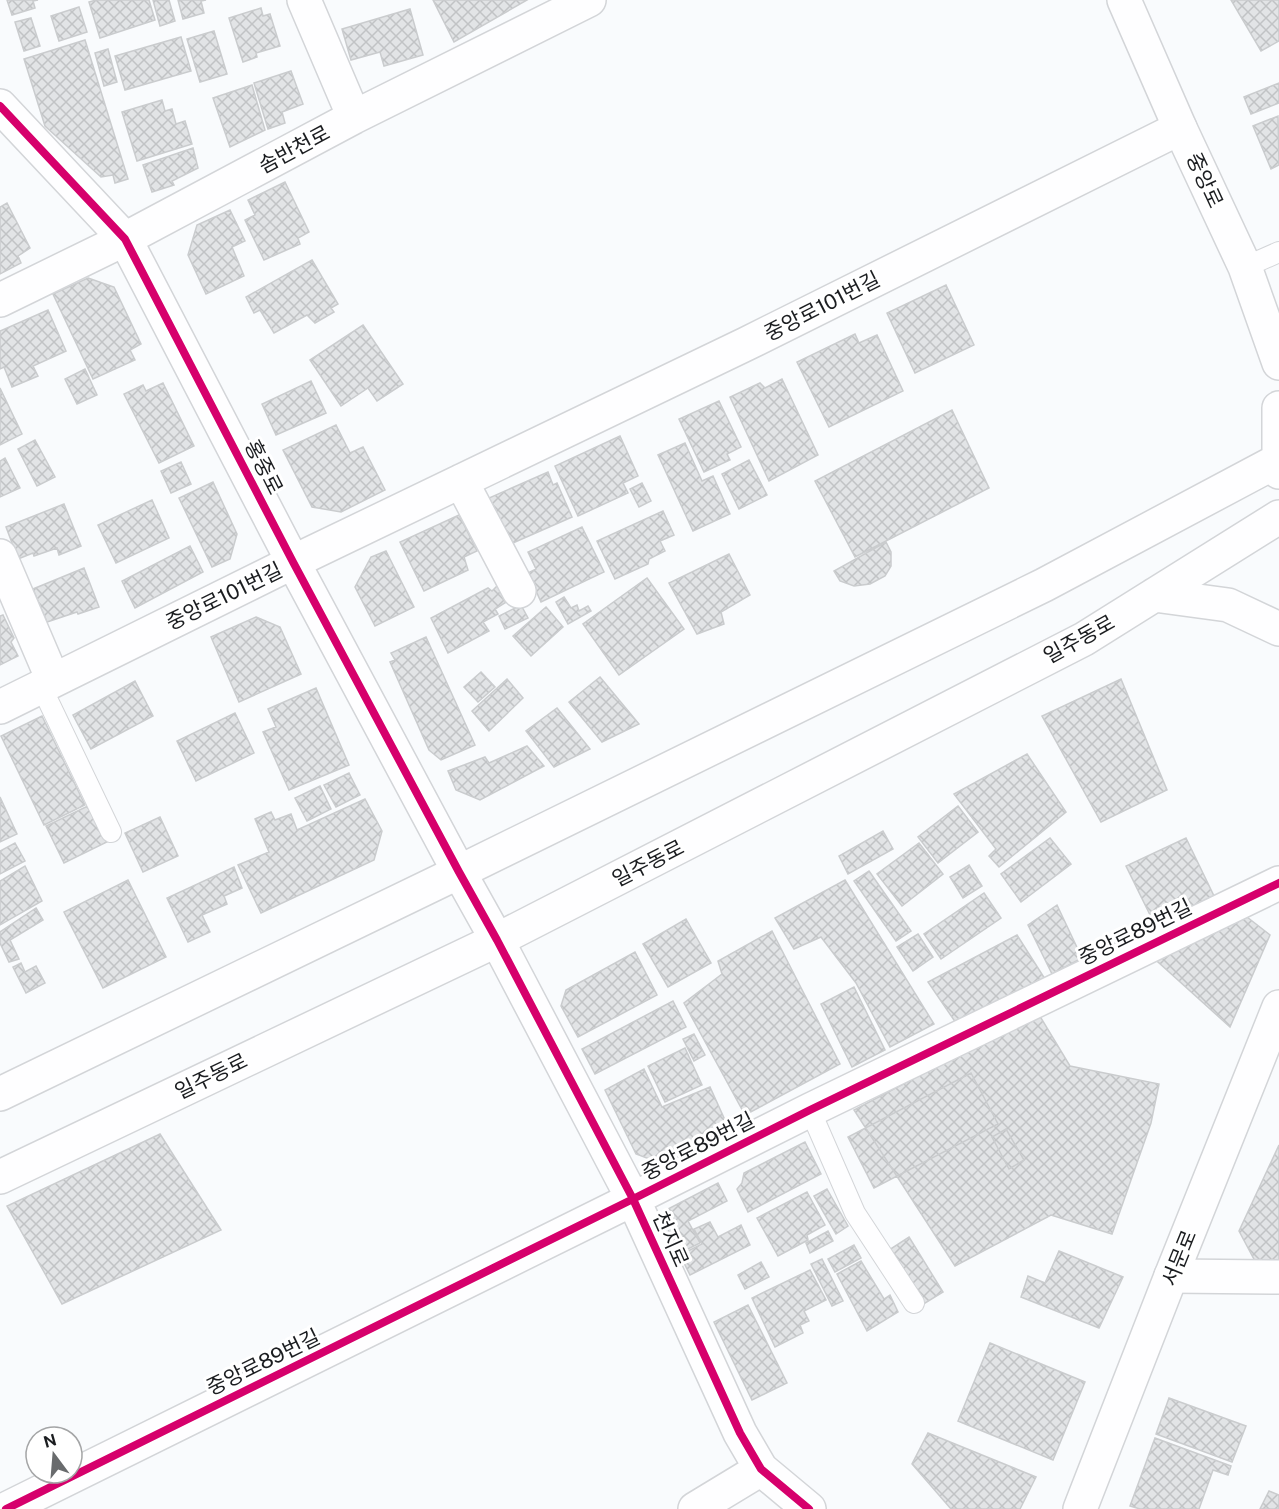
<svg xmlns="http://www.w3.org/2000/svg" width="1279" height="1509" font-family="'Public Sans','Noto Sans KR',sans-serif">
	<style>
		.building { fill: url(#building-cross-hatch); stroke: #caccce; stroke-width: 1.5 }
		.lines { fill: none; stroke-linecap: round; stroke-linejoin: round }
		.service-casing { stroke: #d3d5d8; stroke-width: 22 }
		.minor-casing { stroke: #d3d5d8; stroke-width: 36 }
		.tertiary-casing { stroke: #d3d5d8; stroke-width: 36 }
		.secondary-casing { stroke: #d3d5d8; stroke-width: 36 }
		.service { stroke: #fefeff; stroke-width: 20 }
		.minor { stroke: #fefeff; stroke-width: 33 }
		.tertiary { stroke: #fefeff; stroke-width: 33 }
		.secondary { stroke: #fefeff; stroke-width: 33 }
		.cycleway-casing { stroke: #fff; stroke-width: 11 }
		.cycleway { stroke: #d6006c; stroke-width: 8 }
		.labels { text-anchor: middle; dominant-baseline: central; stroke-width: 6; stroke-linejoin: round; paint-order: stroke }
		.street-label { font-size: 21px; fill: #1b1d20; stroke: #fff }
	</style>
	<defs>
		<pattern id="building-cross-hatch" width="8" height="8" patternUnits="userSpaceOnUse" patternTransform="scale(1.5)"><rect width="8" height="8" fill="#e2e4e6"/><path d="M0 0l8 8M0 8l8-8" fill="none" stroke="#c1c3c5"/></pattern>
	</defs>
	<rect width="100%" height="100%" fill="#f9fbfd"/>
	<path class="building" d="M7,0H38L33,1L35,8L12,15Z
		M96,0H149L155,20L100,38L89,2Z
		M153,0H169L175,21L160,26Z
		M178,0H206L201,1L204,13L183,19Z
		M433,0H527L454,42Z
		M1231,0H1279V41L1261,51Z
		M79,7L87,32L59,41L51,16Z
		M261,8L263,16L270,14L280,46L256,53L257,57L243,62L229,18Z
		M410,9L423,55L384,66L380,52L351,60L342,29Z
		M31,18L40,46L24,51L15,22Z
		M214,31L227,74L200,82L187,39Z
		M181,37L191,71L125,90L115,56Z
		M85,40L128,179L115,183L113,175L101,177L45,126L24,59Z
		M108,49L117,82L104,86L95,53Z
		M291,71L303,104L282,112L285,123L268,129L254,83Z
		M1279,83V103L1251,114L1244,97Z
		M252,85L265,130L230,147L213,98Z
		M162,100L165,111L172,109L176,124L185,121L192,144L137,161L122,112Z
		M1278,116L1279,165L1271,169L1253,126Z
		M193,148L198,168L172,181L174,185L152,192L143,165Z
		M285,182L309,232L298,238L300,244L264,260L245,220L255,215L248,200Z
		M7,203L30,248L18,256L21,263L0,274V207Z
		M230,210L245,241L232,247L244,276L206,294L188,255L197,225Z
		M312,260L338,304L331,308L334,312L315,323L307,315L274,333L260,310L254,313L246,297Z
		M88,278L114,287L141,344L130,350L135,360L93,379L53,294Z
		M946,285L974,345L915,373L887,313Z
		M48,310L66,351L33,366L38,376L12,387L4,367L0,369V331Z
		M363,325L403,384L377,401L368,388L341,406L310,360Z
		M855,334L859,343L877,335L903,391L829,427L797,362Z
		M85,369L97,395L77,404L65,379Z
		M782,379L818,455L769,481L730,397L760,383L765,388Z
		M311,381L326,413L276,435L262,404Z
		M163,383L194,446L159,463L124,394L143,385L146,391Z
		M0,388L22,434L0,445Z
		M719,401L741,447L727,454L730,460L704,472L679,419Z
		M952,410L989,488L855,557L815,481Z
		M336,425L350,453L363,447L385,490L341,512L312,507L283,450Z
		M620,436L638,476L623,483L628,493L578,516L555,466Z
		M35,440L55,477L37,486L18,449Z
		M685,443L702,481L713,476L730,514L693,531L658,455Z
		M5,458L20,488L0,497V461Z
		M749,460L767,495L739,509L722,474Z
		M181,462L191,484L171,493L161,471Z
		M548,472L553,485L557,483L572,517L506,546L480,502Z
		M213,482L237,534L230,559L212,567L179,498Z
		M642,483L651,501L639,507L630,489Z
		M152,500L169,538L116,563L98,525Z
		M64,504L81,546L59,555L57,548L34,556L33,553L18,559L6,527Z
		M663,511L674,535L660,541L665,551L649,559L648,564L615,579L597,541Z
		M459,515L477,551L464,557L468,570L424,591L400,542Z
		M582,527L604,572L541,602L528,573L536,569L528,552Z
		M886,542L891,552V566L885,576L870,584L854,586L840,581L834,571Z
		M190,546L203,572L135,608L122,581Z
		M386,551L414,607L375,626L355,587L371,557Z
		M729,554L750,595L721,612L724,624L697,634L669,583Z
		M84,568L99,607L78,614L77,612L47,622L33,589Z
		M647,578L684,629L619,675L583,624Z
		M499,584L508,601L495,609L498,614L483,622L489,631L448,653L431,618L488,588L492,591Z
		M564,597L571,608L577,605L579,611L588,606L591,611L568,624L556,602Z
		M521,605L528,618L505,629L499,616Z
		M546,607L563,627L531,656L513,636Z
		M3,615L14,638L11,642L18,656L0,665V616Z
		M256,617L280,627L301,674L239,702L211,637Z
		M426,637L475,745L441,760L429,750L390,662L395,660L391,653Z
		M481,672L495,687L478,702L464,687Z
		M600,677L639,724L602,742L569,702Z
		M507,679L523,698L489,731L472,711Z
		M1121,679L1167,790L1101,822L1042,716Z
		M135,681L153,716L91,749L73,715Z
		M316,688L349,765L289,790L263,732L276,727L268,709Z
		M557,708L590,749L554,767L526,731Z
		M235,713L254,753L196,781L177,741Z
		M42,716L85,805L44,825L1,736Z
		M527,746L544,766L480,800L456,790L448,771L485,757L489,763Z
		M1027,754L1066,812L999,867L989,856L996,849L954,794Z
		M349,773L360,795L336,807L324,785Z
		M320,786L331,809L307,821L295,798Z
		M0,797L17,834L0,842Z
		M365,799L382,831L374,860L261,913L238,865L269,852L255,819L271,812L275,820L291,814L297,830Z
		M92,804L109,841L64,863L46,826Z
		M958,806L978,832L938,863L918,837Z
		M160,817L178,856L143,872L125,833Z
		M883,831L893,849L848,874L839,856Z
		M1050,838L1071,864L1021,902L1001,874Z
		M1186,838L1214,896L1155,925L1126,866Z
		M15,843L25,861L0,874V851Z
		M919,843L943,874L902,906L877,874Z
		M969,865L982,886L963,898L950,877Z
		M25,866L42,901L0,925V881Z
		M234,867L242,888L224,896L227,904L202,915L210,932L188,942L167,898Z
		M869,871L911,931L896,941L854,881Z
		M128,880L166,957L103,988L64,912Z
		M845,880L934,1024L890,1047L856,983L821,937L794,949L775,918Z
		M984,893L1001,918L941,959L924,934Z
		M1057,905L1082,958L1052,974L1028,925Z
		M36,908L43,920L10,940L19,959L9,962L0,943V932Z
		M1247,917L1270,935L1230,1027L1148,953Z
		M686,919L711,963L668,987L643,944Z
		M772,931L840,1064L745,1115L684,1003L722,974L718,961Z
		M918,934L933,957L913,971L897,947Z
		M1017,935L1045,979L956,1023L928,982Z
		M635,952L657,995L578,1037L561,1006L566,990Z
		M21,963L25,972L36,966L45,983L26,993L13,967Z
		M854,987L885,1050L852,1067L821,1004Z
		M673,1001L686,1027L595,1074L582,1049Z
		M1038,1013L1070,1066L1159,1084L1151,1123L1112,1234L1051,1215L955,1266L854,1110Z
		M694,1034L705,1055L694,1061L683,1039Z
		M685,1048L702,1085L665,1102L648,1066Z
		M644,1069L662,1107L710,1087L729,1129L660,1163L636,1154L605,1090Z
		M971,1073L998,1124L874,1188L848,1137Z
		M1006,1129L1024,1160L1009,1169L992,1137Z
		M160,1134L221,1230L62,1304L7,1206Z
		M805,1142L821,1174L748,1212L737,1189L742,1183L744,1173Z
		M1279,1145V1261L1256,1263L1239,1231Z
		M718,1183L727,1201L688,1221L700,1243L680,1253L665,1224L668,1209Z
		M827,1189L848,1226L836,1234L814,1196Z
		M807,1192L825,1225L807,1235L808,1240L778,1256L757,1218Z
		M710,1222L718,1237L741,1225L750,1245L690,1275L680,1255L702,1244L694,1229Z
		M828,1231L833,1241L810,1253L806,1243Z
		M909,1237L943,1292L922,1305L889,1250Z
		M854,1245L861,1258L835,1272L828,1259Z
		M1059,1251L1123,1277L1099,1328L1021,1297L1028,1276L1045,1283Z
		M822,1259L843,1301L832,1306L811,1264Z
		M861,1261L884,1299L890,1295L898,1312L867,1331L837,1274Z
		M761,1262L769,1277L745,1289L738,1275Z
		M810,1270L826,1300L804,1311L809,1321L800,1325L803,1333L775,1347L752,1298Z
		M748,1305L787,1383L752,1400L714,1322Z
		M990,1343L1085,1382L1053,1460L958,1421Z
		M1169,1398L1246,1426L1232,1462L1156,1434Z
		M928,1433L1036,1477L1020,1509H951L912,1464Z
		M1155,1438L1231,1466L1228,1475L1213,1470L1199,1509H1140L1130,1506Z
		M1269,1491L1279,1495V1509H1260Z"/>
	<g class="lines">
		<g class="service-casing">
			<path id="service" d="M1245,267L1279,252
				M41,686L111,832
				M810,1110L855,1213L914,1303"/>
		</g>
		<g class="minor-casing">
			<path id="minor" d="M304,0L354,117
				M0,300L125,239L354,117L589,0
				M461,481L519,591
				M0,556L53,680
				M0,707L293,562L746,344L1180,128
				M459,872L497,940L633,1199L740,1433L761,1469L809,1509
				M1171,1276L1279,1277
				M6,1509L633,1199L810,1110L1279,883
				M695,1509L761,1469"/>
		</g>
		<g class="tertiary-casing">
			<path id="tertiary" d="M0,106L125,239L293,562L459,872
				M1080,1509L1171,1276L1279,1007"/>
		</g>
		<g class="secondary-casing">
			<path id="secondary" d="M1124,0L1180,128L1245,267L1279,363
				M1279,408V472
				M1154,595L1228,605L1279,629
				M0,1094L459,872L1044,585L1279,460
				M0,1177L497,940L1084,639L1279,517"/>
		</g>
		<use href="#service" class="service"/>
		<use href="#minor" class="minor"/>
		<use href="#tertiary" class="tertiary"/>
		<use href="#secondary" class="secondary"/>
		<g class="cycleway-casing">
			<path id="cycleway" d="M0,106L125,239L293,562L459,872L497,940L633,1199L740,1433L761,1469L809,1509
				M6,1509L633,1199L810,1110L1279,883"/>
		</g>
		<use href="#cycleway" class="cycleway"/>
	</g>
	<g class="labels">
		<g class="street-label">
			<text transform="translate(294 149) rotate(-28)">솜반천로</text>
			<text transform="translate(1205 180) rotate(65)">중앙로</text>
			<text transform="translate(822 306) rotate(-27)">중앙로101번길</text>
			<text transform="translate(264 467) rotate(63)">홍중로</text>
			<text transform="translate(224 596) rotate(-26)">중앙로101번길</text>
			<text transform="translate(1079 639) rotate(-29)">일주동로</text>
			<text transform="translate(648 863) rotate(-27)">일주동로</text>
			<text transform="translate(1135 932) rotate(-26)">중앙로89번길</text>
			<text transform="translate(211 1076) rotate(-26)">일주동로</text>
			<text transform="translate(698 1146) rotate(-27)">중앙로89번길</text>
			<text transform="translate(671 1239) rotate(66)">천지로</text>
			<text transform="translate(1179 1258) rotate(-68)">서문로</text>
			<text transform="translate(263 1362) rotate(-26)">중앙로89번길</text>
		</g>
	</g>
	<g transform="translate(54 1455) rotate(344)"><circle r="28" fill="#ffffff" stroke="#a4a5a6" stroke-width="1.5"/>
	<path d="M0-4.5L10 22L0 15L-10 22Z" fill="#696b6d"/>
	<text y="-9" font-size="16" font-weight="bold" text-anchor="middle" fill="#1b1d20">N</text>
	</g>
</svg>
